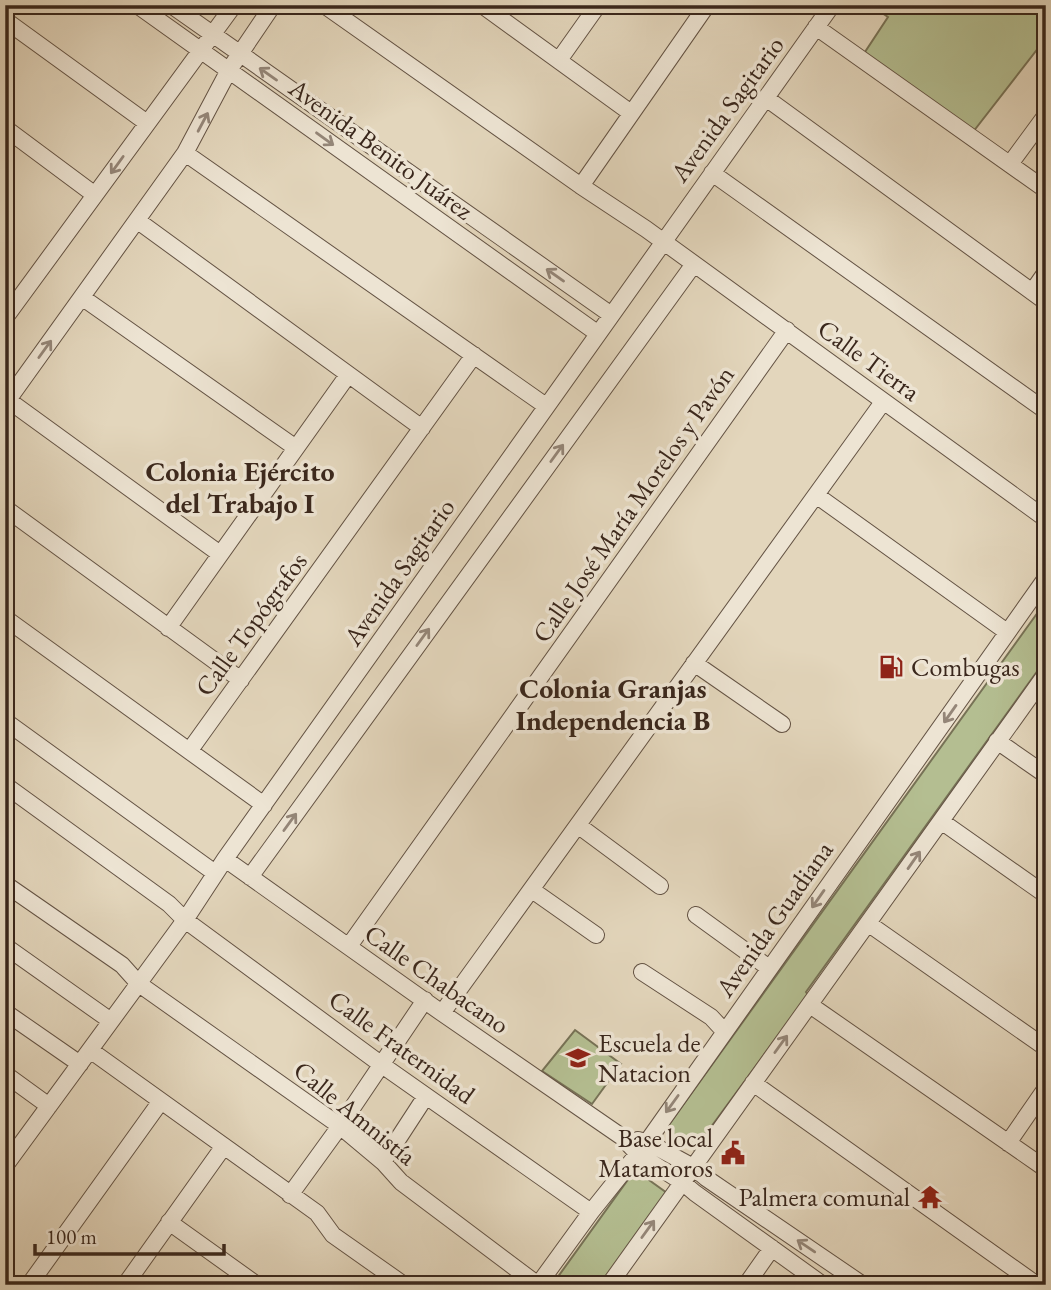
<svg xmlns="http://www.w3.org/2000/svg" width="1051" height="1290" font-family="'EB Garamond',serif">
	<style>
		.green { fill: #b4be91; stroke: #777256; stroke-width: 2 }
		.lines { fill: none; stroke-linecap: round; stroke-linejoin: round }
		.minor-casing { stroke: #645344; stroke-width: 18 }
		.minor { stroke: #ede4d3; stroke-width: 16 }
		.oneway { stroke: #948678 }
		.labels { text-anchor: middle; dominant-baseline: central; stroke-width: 7; stroke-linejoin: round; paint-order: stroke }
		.street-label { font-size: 26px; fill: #3a271c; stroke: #ede4d3 }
		.poi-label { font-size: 26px; fill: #3a271c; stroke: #ede4d3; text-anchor: start }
		.neighbourhood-label { font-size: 28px; font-weight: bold; fill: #3a271c; stroke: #ede4d3 }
	</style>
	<rect width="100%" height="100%" fill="#e3d6bc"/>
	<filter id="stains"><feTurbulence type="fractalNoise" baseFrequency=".00286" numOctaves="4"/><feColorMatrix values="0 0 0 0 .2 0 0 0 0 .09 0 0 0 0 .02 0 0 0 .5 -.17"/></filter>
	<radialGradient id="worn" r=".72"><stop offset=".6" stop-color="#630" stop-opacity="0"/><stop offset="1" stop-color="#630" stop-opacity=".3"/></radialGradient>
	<path class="green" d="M870,5H1046V38L973,132L863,55L888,17Z
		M1046,601V659L806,992L808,995L694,1150L665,1130Z
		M575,1030L621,1064L592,1104L542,1071Z
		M635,1170L667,1193L601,1285H552Z"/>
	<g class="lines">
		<g class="minor-casing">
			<path id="minor" d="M137,5L597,333
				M171,5L610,314
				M324,5L581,186L646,229L1046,519
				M482,5L631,113
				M5,20L147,123
				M816,27L1046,190
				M559,60L598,5
				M766,98L1046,302
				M5,128L95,195
				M185,153L546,406
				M1010,164L1046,115
				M712,173L1046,411
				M581,186L707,5
				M138,221L422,428
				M1032,292L1046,272
				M83,298L296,448
				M5,318L234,5
				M8,400L220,554
				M5,404L185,153L229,70L273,5
				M816,495L1007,632
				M5,508L241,680
				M5,618L264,805
				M168,628L348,375
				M694,663L782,724
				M5,721L215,873
				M997,741L1046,775
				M190,750L474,355
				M5,785L169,904L185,920L382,1065L591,1212
				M941,821L1046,895
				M579,826L660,886
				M225,859L442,1013L622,1137L638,1154L682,1182L695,1193L823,1285
				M250,877L694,264
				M5,884L122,965L139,984L340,1126L383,1162L401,1182L538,1285
				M532,890L596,935
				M696,915L769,968
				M869,924L1046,1048
				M5,946L111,1021
				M349,946L787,330
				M642,972L711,1017L724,1031
				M810,1005L1046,1169
				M5,1012L80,1064
				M442,1013L883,402
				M90,1050L317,1213L333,1235L404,1285
				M5,1074L49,1106
				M753,1083L1037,1285
				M638,1140L647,1142L693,1167L706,1178L863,1285
				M1008,1143L1046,1088
				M383,1162L426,1096
				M5,1166L185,920L225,859L832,5
				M290,1195L340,1126L425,1000
				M169,1222L257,1285
				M29,1285L161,1101
				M125,1285L224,1146
				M538,1285L591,1212L647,1142L1046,578
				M609,1285L1046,674
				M746,1285L772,1248"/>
		</g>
		<use href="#minor" class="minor"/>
	</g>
	<defs><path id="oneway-shaft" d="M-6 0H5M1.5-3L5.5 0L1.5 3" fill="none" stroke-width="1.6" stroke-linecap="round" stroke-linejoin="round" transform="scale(1.75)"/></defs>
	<g class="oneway">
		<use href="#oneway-shaft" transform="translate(268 74) rotate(-145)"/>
		<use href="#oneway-shaft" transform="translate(203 122) rotate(-62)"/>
		<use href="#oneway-shaft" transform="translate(325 139) rotate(36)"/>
		<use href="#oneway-shaft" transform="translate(117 165) rotate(126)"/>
		<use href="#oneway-shaft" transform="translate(555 275) rotate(-145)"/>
		<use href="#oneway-shaft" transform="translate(45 349) rotate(-54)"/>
		<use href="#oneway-shaft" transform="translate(557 453) rotate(-54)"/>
		<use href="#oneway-shaft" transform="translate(423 637) rotate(-54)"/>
		<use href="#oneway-shaft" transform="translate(950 714) rotate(125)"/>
		<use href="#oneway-shaft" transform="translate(290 822) rotate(-54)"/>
		<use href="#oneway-shaft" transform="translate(914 860) rotate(-55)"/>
		<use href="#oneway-shaft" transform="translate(818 899) rotate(125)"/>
		<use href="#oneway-shaft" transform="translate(781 1044) rotate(-54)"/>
		<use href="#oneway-shaft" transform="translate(672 1104) rotate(126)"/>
		<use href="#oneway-shaft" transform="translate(648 1229) rotate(-54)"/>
		<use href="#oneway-shaft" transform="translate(806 1246) rotate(-146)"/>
	</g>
	<defs>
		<g id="fuel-bare" transform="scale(1.89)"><path d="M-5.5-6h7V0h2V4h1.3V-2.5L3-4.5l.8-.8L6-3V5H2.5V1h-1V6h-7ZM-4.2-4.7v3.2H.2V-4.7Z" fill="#8f2418" stroke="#ede4d3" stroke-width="2.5" paint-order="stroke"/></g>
		<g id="school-bare" transform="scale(1.89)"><path d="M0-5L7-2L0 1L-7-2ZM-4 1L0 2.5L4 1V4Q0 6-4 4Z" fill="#8f2418" stroke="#ede4d3" stroke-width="2.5" paint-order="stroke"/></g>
		<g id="civic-bare" transform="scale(1.89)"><path d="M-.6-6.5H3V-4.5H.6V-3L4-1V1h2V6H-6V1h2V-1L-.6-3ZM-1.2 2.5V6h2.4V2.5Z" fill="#8f2418" stroke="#ede4d3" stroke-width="2.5" paint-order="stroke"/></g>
		<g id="temple-bare" transform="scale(1.89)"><path d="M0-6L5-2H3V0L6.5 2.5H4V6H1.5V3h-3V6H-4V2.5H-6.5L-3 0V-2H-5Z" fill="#8f2418" stroke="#ede4d3" stroke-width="2.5" paint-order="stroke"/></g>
	</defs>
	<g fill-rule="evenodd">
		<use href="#fuel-bare" x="891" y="667"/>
		<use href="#school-bare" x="578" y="1058"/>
		<use href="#civic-bare" x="733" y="1153"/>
		<use href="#temple-bare" x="930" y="1197"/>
	</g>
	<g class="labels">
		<g class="street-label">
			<text transform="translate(727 109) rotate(-54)">Avenida Sagitario</text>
			<text transform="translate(381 149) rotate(36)">Avenida Benito Juárez</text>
			<text transform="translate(869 360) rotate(36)">Calle Tierra</text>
			<text transform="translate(633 504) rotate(-55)">Calle José María Morelos y Pavón</text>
			<text transform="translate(399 572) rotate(-55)">Avenida Sagitario</text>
			<text transform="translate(251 624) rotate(-54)">Calle Topógrafos</text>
			<text transform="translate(774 919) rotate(-55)">Avenida Guadiana</text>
			<text transform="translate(437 979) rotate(35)">Calle Chabacano</text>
			<text transform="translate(402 1047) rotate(36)">Calle Fraternidad</text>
			<text transform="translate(355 1113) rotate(39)">Calle Amnistía</text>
		</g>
		<g class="poi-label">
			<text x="911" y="667">Combugas</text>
			<text x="598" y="1043">Escuela de<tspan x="598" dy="30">Natacion</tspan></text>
			<text x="713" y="1138" text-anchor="end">Base local<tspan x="713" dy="30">Matamoros</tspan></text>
			<text x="910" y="1197" text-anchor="end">Palmera comunal</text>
		</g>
		<g class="neighbourhood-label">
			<text x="240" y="471">Colonia Ejército<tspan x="240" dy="32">del Trabajo I</tspan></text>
			<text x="613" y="688">Colonia Granjas<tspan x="613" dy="32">Independencia B</tspan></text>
		</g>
	</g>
	<rect width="1051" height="1290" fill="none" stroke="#e3d6bc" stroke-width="28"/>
	<rect x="7" y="7" width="1037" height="1276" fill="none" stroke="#3a271c" stroke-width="3.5"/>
	<rect x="14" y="14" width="1023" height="1262" fill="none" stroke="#3a271c" stroke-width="2"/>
	<path d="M35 1244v10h189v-10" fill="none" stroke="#3a271c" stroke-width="3.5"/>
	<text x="46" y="1244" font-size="21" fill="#3a271c" stroke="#ede4d3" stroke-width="5" paint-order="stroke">100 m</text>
	<rect width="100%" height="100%" filter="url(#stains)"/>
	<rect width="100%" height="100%" fill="url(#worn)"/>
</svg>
